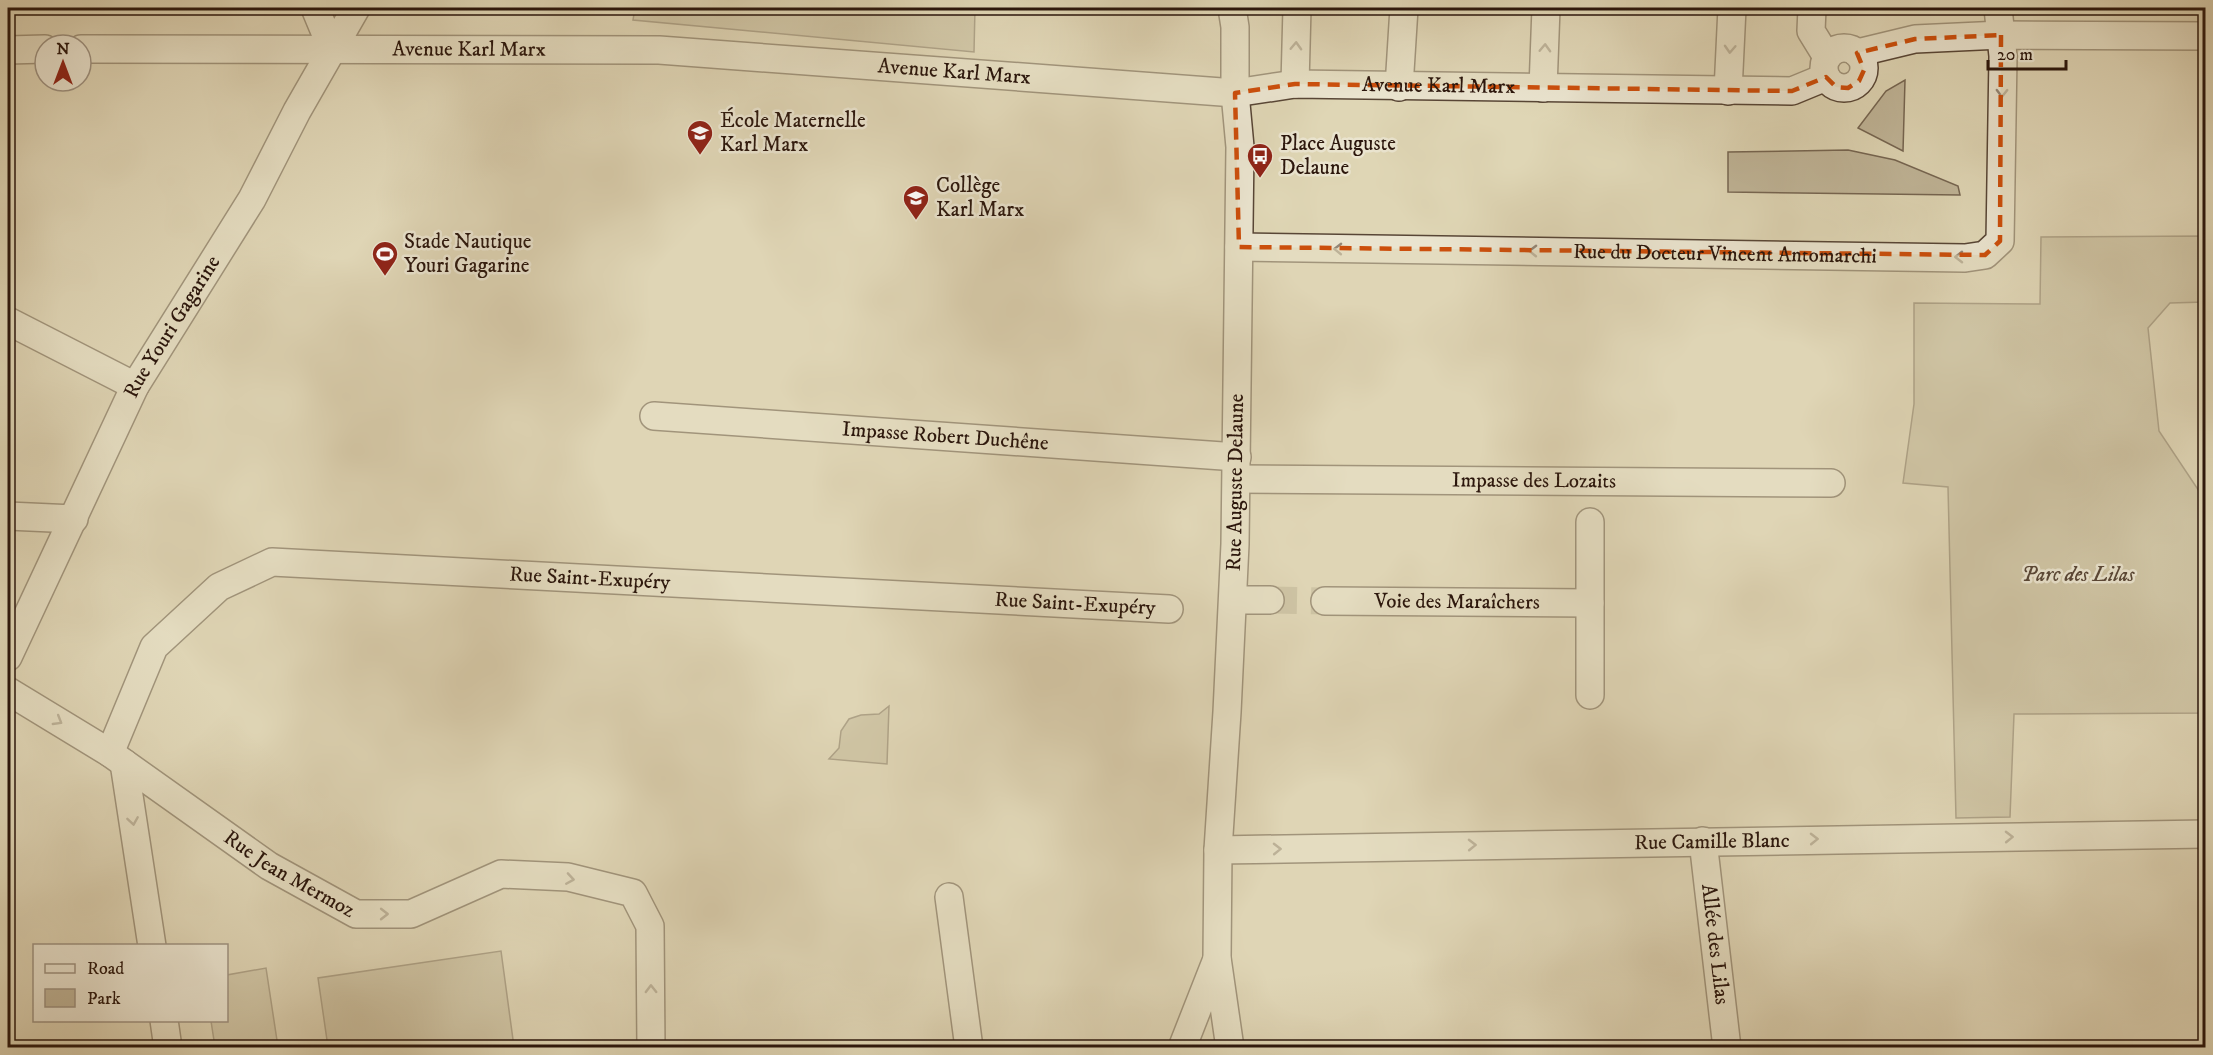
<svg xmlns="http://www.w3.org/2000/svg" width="2213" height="1055" font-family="'IM FELL DW Pica',serif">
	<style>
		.green { fill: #c0b598; stroke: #766652; stroke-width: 1.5 }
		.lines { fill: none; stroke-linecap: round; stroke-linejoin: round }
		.minor-tunnel { stroke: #bbb093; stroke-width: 27; stroke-dasharray: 27 14; stroke-linecap: butt }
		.minor-casing { stroke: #584636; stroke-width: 30 }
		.minor { stroke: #eae4cf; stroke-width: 27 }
		.oneway { stroke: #948777 }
		.marked { fill: none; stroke: #cc4f0c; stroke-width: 4.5; stroke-dasharray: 12 8; stroke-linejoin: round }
		.labels { text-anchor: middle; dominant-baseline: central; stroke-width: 5; stroke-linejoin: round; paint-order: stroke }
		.street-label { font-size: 21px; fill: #2b160c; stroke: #eae4cf }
		.poi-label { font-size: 21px; fill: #2b160c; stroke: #eae4cf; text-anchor: start }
		.park-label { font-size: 21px; font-style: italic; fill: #584636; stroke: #eae4cf }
	</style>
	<rect width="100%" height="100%" fill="#dfd6b5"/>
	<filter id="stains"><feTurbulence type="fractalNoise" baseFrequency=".00333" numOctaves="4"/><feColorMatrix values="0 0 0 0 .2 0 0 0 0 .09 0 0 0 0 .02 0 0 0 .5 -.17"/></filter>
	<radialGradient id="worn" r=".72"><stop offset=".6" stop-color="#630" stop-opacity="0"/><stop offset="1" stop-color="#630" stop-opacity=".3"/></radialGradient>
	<path class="green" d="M635,8H975L974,52L633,20Z
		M1905,80L1903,151L1858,128L1886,91Z
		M1848,150L1895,160L1958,186L1960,195L1728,192V152Z
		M2205,236V302L2170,303L2148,328L2159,431L2205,500V713L2014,714L2010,817L1956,818L1948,487L1903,483L1914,404V303L2040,304L2041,237Z
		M889,706L887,764L829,759L839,748L841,731L849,719L861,715L879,714Z
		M501,951L514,1047H328L318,978Z
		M266,968L278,1047H215L211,1021L226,1020L227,975Z"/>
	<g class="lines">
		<path class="minor-tunnel" d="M1270,600L1325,601"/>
		<g class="minor-casing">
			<g id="minor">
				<path d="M315,8L332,49"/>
				<path d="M1812,8L1811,31L1827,57"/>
				<circle cx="1844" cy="68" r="20"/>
				<path id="s1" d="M81,49L659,50L1235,93L1295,84L1792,91L1826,77"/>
				<path d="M8,50L45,49"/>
				<path d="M1857,53L1915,39L2001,35L2206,36"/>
				<path d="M1295,84L1297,8"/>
				<path d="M1399,87L1404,8"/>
				<path d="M1543,88L1546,8"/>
				<path d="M1728,91L1732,8"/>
				<path id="s2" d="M1239,247L1965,258L1985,255L2000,241L2003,56L1998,8"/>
				<path d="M8,321L135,386"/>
				<path id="s3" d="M654,416L1237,457"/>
				<path id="s4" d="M1237,479L1831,483"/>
				<path d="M8,516L74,519"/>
				<path d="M1233,600H1270"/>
				<path id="s5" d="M1325,601L1590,603"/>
				<path id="s6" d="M8,657L135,386L252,199L297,111L356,8"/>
				<path id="s7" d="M8,691L110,753L269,866L356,914H411L501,874L568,877L633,893L650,926L651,1048"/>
				<path d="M1590,695V522"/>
				<path id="s8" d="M110,753L154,647L219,587L272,562L1169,609"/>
				<path d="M124,763L152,946"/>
				<path id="s9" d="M1703,841L1727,1048"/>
				<path id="s10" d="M1218,850L2206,834"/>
				<path d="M949,897L969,1048"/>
				<path d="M164,1020L168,1048"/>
				<path d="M1182,1048L1217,959"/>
				<path id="s11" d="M1230,1048L1217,958L1218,850L1227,712L1235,544L1240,147L1235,93V27L1232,8"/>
			</g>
		</g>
		<use href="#minor" class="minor"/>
	</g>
	<defs><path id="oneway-chevron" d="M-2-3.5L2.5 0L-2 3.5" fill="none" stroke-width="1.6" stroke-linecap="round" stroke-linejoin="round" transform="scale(1.5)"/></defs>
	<g class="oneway">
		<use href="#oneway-chevron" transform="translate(1296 46) rotate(-88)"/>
		<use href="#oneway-chevron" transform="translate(1545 48) rotate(-88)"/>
		<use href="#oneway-chevron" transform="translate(1730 49) rotate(93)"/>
		<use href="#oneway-chevron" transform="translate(2002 93) rotate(91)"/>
		<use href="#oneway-chevron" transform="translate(1338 249) rotate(-179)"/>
		<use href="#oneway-chevron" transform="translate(1533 251) rotate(-179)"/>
		<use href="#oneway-chevron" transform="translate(1959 257) rotate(-180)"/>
		<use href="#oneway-chevron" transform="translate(58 721) rotate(31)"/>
		<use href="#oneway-chevron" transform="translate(133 821) rotate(81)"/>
		<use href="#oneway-chevron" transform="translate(2009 837) rotate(-1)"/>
		<use href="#oneway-chevron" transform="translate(1814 839) rotate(-1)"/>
		<use href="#oneway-chevron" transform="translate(1472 845) rotate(-1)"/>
		<use href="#oneway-chevron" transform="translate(1277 849) rotate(-1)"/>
		<use href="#oneway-chevron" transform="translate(570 879) rotate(9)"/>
		<use href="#oneway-chevron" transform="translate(384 914)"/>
		<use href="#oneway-chevron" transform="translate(651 989) rotate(-91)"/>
	</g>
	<path d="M0 0H2213V1055H0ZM2001,35L2000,241L1985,255L1239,247L1235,93L1295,84L1792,91L1826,77L1836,87L1848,88L1859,81L1864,70L1857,53L1915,39Z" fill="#dfd6b5" fill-opacity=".55" fill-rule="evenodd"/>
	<path class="marked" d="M2001,35L2000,241L1985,255L1239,247L1235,93L1295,84L1792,91L1826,77L1836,87L1848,88L1859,81L1864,70L1857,53L1915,39Z"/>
	<defs>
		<g id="school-pin" transform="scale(1.35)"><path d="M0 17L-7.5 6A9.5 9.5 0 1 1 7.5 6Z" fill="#8f2418" stroke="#eae4cf"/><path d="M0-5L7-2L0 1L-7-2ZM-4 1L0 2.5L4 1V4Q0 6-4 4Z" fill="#fff"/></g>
		<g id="bus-pin" transform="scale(1.35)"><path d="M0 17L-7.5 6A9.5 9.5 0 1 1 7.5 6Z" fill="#8f2418" stroke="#eae4cf"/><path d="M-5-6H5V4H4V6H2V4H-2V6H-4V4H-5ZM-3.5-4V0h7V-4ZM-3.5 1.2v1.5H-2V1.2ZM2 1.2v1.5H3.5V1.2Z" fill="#fff"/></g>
		<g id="stadium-pin" transform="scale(1.35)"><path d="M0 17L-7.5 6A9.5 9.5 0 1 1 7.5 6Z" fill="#8f2418" stroke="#eae4cf"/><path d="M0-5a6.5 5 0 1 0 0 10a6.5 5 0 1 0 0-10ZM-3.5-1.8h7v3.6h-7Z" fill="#fff"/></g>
	</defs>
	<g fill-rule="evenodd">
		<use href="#school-pin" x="700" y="133"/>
		<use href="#bus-pin" x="1260" y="156"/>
		<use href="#school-pin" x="916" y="198"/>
		<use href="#stadium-pin" x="385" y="254"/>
	</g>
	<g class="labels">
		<g class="street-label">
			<text stroke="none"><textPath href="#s1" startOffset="388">Avenue Karl Marx</textPath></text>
			<text stroke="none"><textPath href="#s1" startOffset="874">Avenue Karl Marx</textPath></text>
			<text stroke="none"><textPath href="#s1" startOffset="1360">Avenue Karl Marx</textPath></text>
			<text stroke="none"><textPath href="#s2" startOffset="486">Rue du Docteur Vincent Antomarchi</textPath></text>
			<text stroke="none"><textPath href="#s6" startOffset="369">Rue Youri Gagarine</textPath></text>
			<text stroke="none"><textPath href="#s3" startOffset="292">Impasse Robert Duchêne</textPath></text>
			<text stroke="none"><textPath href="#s4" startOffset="297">Impasse des Lozaits</textPath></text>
			<text stroke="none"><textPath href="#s11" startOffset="567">Rue Auguste Delaune</textPath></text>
			<text stroke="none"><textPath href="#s8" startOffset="580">Rue Saint-Exupéry</textPath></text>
			<text stroke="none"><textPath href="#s5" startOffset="132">Voie des Maraîchers</textPath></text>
			<text stroke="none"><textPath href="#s8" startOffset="1066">Rue Saint-Exupéry</textPath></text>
			<text stroke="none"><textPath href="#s10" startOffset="494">Rue Camille Blanc</textPath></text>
			<text stroke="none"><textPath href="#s7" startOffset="336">Rue Jean Mermoz</textPath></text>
			<text stroke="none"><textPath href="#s9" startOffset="104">Allée des Lilas</textPath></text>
		</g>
		<g class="poi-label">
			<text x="720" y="121">École Maternelle<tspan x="720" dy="24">Karl Marx</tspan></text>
			<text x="1280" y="144">Place Auguste<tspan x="1280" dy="24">Delaune</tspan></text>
			<text x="936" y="186">Collège<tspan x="936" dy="24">Karl Marx</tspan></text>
			<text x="404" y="242">Stade Nautique<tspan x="404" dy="24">Youri Gagarine</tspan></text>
		</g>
		<g class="park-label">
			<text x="2078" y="575">Parc des Lilas</text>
		</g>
	</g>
	<rect width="2213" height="1055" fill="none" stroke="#dfd6b5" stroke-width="30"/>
	<rect x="9" y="9" width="2195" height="1037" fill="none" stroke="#2b160c" stroke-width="3"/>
	<rect x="15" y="15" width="2183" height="1025" fill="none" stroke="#2b160c" stroke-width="1.5"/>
	<rect x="33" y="944" width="195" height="78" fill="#eae4cf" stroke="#9e9281" stroke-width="1.5"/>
	<rect x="45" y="964" width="30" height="9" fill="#eae4cf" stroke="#9e9281" stroke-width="1.5"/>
	<text x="87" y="974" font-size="18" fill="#2b160c">Road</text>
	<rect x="45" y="989" width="30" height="18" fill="#c0b598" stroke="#9e9281" stroke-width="1.5"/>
	<text x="87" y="1004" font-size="18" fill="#2b160c">Park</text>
	<g transform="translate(63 63)"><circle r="28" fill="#eae4cf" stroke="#9e9281" stroke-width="1.5"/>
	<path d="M0-4.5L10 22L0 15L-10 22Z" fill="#8f2418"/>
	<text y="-9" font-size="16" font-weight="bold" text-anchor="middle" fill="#2b160c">N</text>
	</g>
	<path d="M1988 60v9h78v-9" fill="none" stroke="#2b160c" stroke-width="3"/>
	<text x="1997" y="60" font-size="18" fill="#2b160c" stroke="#eae4cf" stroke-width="4.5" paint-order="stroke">20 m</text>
	<rect width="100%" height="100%" filter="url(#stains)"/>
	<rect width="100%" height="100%" fill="url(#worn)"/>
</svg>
